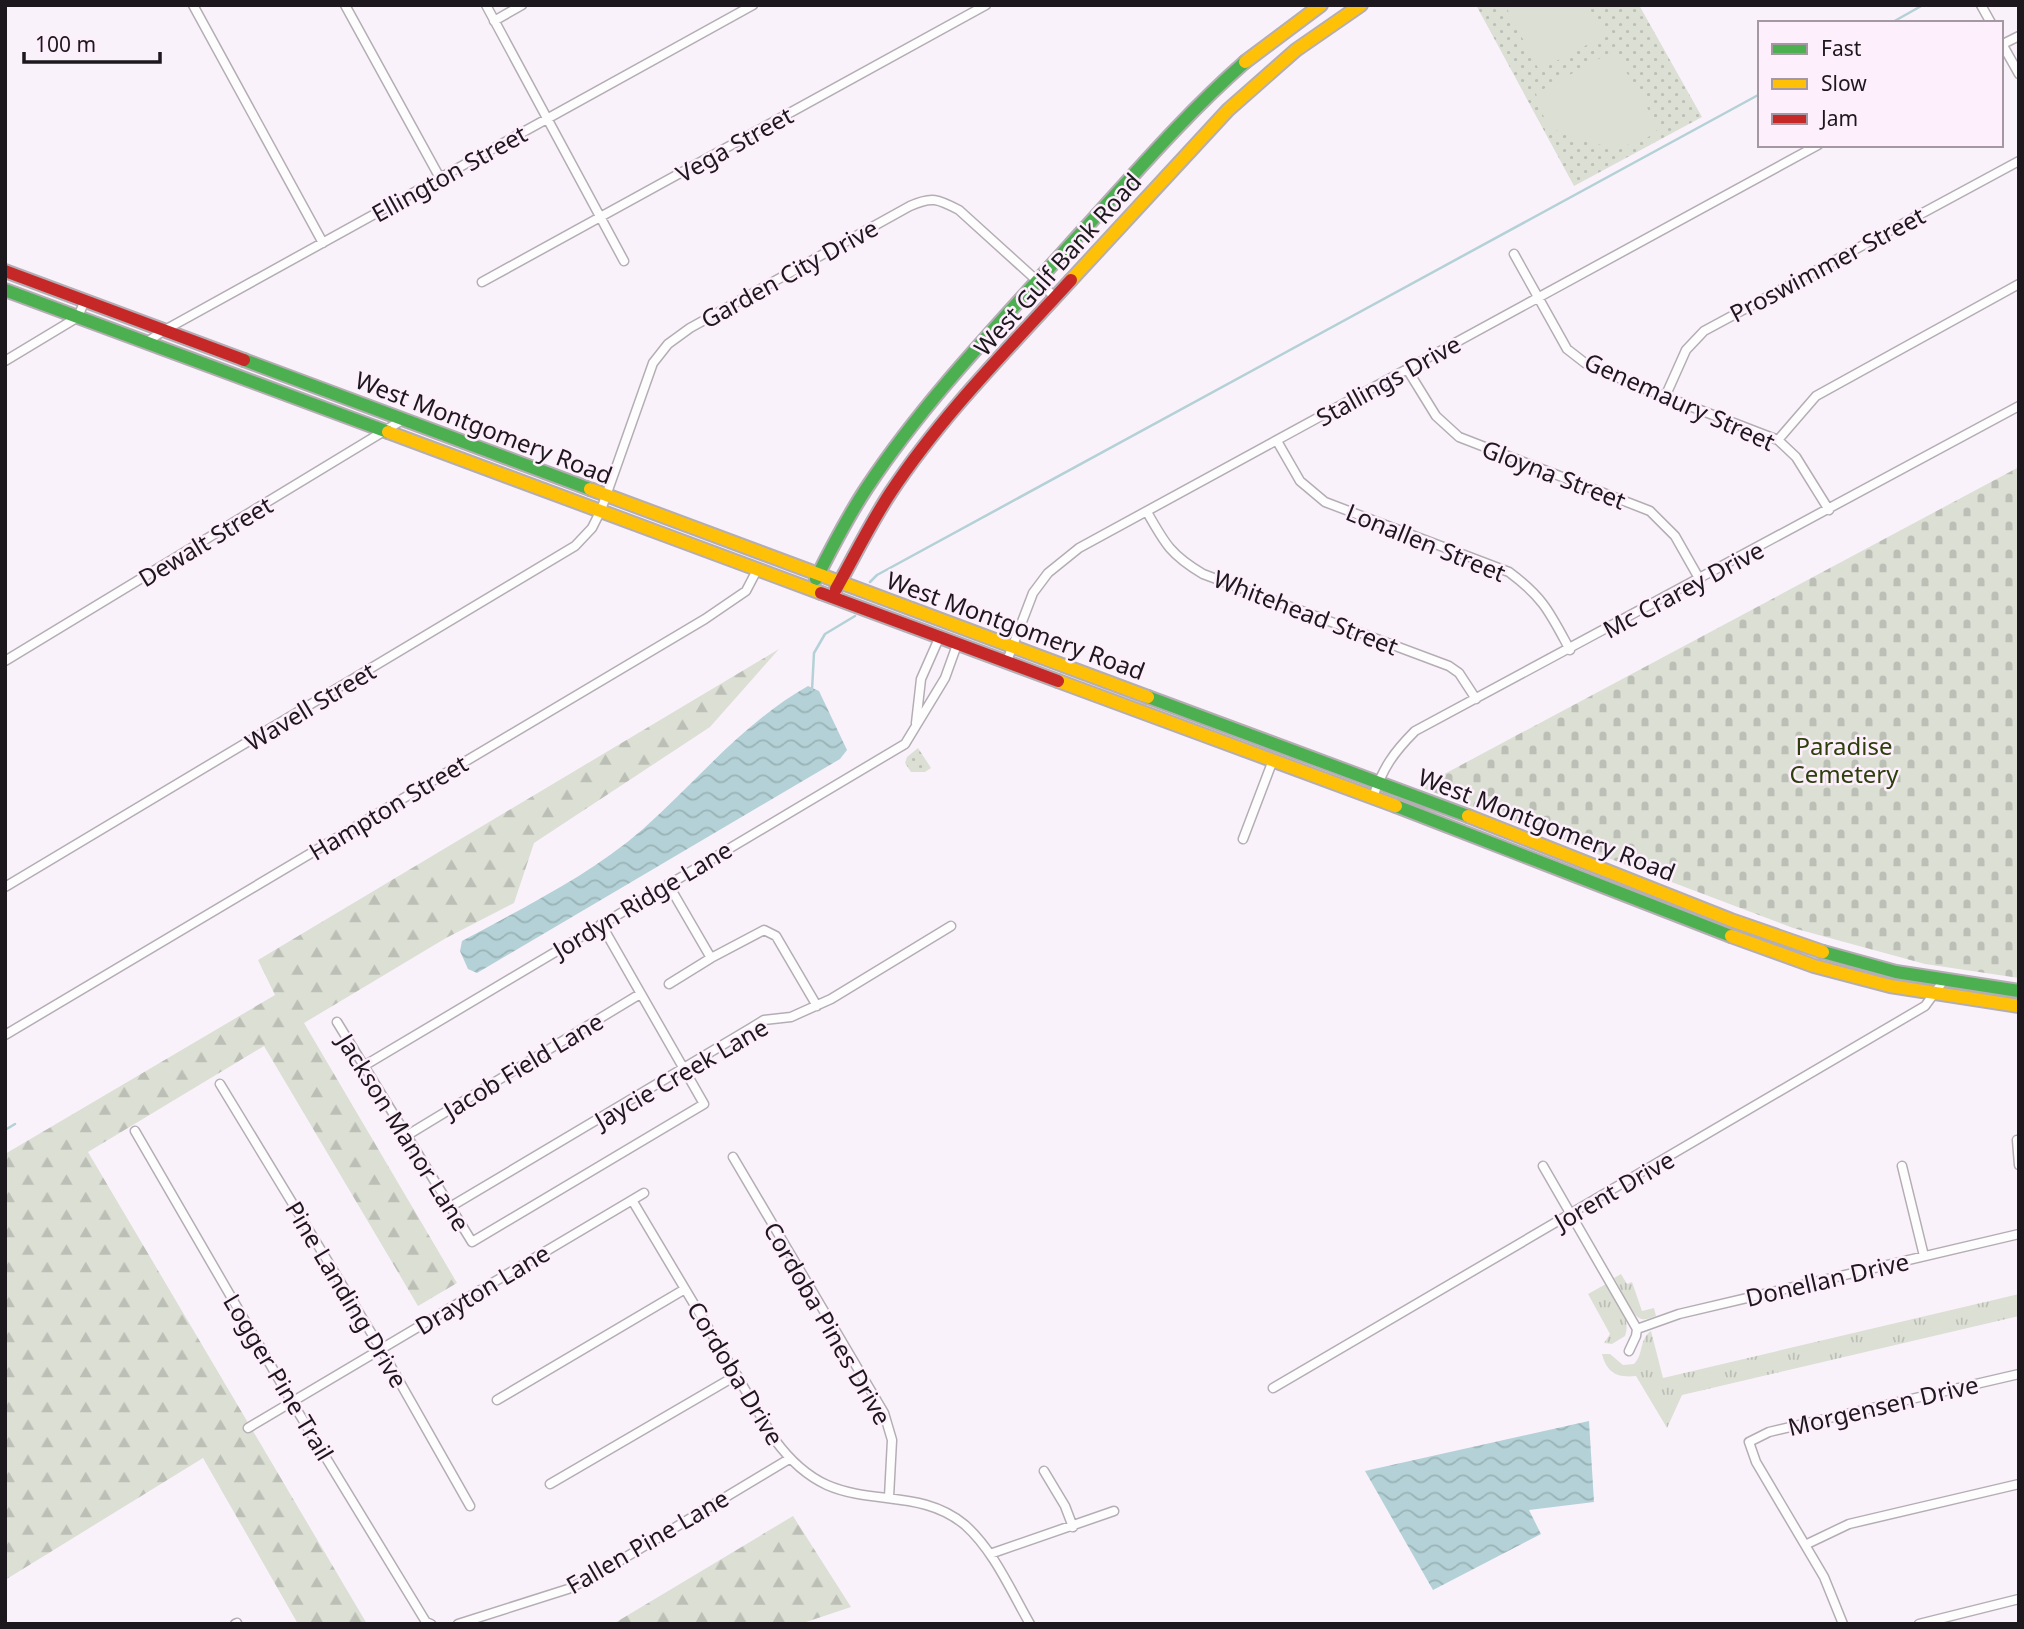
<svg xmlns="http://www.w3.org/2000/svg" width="2024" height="1629" font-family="'Noto Sans',sans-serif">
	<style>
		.grass { fill: url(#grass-tufts) }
		.forest { fill: url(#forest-firs) }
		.cemetery { fill: url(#cemetery-stones) }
		.park { fill: url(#park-dots) }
		.pitch { fill: #dcdfd4 }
		.water { fill: url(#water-waves) }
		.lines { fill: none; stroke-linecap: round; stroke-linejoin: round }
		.stream { stroke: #b3d1d6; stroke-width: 2.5 }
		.street-casing { stroke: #b4aeb4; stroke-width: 11 }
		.fast-casing { stroke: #b4aeb4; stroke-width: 16 }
		.slow-casing { stroke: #b4aeb4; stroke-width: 16 }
		.jam-casing { stroke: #b4aeb4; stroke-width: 16 }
		.street { stroke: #fefdfe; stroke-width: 8 }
		.fast { stroke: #4caf50; stroke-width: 12 }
		.slow { stroke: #ffc107; stroke-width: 12 }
		.jam { stroke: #c62828; stroke-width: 12 }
		.labels { text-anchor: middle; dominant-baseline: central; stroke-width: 5; stroke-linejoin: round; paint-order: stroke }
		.street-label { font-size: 24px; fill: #1d181d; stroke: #feeffd }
		.park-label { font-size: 24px; fill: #2d3f0b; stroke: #feeffd }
	</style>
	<defs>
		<pattern id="grass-tufts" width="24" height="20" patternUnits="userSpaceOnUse" patternTransform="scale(1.75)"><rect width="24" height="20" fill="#dcdfd4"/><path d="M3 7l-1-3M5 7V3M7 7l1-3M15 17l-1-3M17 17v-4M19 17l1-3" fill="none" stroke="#bcbfb6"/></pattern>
		<pattern id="forest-firs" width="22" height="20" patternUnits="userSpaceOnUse" patternTransform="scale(1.75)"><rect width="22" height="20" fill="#dcdfd4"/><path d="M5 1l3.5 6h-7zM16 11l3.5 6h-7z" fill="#bcbfb6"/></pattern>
		<pattern id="cemetery-stones" width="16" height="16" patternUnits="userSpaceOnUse" patternTransform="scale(1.75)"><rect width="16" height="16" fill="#dcdfd4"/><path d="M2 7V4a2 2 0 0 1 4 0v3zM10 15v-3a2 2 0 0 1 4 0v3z" fill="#bcbfb6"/></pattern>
		<pattern id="park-dots" width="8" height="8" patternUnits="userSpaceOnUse" patternTransform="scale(1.75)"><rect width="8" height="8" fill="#dcdfd4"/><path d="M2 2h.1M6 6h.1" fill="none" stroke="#bcbfb6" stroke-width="1.8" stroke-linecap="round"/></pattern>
		<pattern id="water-waves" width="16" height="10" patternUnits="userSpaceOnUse" patternTransform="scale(1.75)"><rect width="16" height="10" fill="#b3d1d6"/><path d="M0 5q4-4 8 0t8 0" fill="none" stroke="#9ab3b7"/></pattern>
	</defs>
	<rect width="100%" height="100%" fill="#faf2fa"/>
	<path class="grass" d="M1621,1274L1627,1284L1632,1282L1642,1311L1654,1308L1656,1316C1650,1318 1644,1321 1639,1318C1631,1313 1620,1287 1614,1278Z
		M1606,1284C1615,1300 1632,1317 1625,1336L1612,1344L1604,1343L1610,1334L1588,1294Z
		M2019,1294V1316L1682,1395L1667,1428L1636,1376C1617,1378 1607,1373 1602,1354H1610L1623,1365L1634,1364C1644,1354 1639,1339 1651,1331L1663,1378Z"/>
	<path class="forest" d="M779,649L710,727L534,843L514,903L446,938L304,1023L457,1283L418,1306L264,1046L88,1152L367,1624H298L203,1458L5,1580V1154L275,995L258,960Z
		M793,1516L851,1607L800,1624H613Z"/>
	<path class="cemetery" d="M2019,467V978L1925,964L1793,928L1420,787Z"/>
	<path class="park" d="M1476,5H1639L1702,117L1574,186Z
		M918,748L931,768L925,772H911L905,763L907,757Z"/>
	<path class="pitch" d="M1505,5H1588L1604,36L1539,70Z
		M1610,53L1617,56L1659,128C1635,153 1602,148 1572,137C1565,134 1557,132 1552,127C1542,117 1539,107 1536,93Z"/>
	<path class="water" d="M808,686L819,691L847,750L840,759L477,973L468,969L460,951L462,941C524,907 589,876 643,829C697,781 744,722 808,686Z
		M1589,1421L1594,1502L1529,1510L1541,1534L1433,1590L1365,1471Z"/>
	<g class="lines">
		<path class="stream" d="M1891,23L1923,5
			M870,582L877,575L1760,94
			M812,690L814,653L825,634L855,616
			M5,1130L15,1124"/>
		<g class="street-casing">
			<path id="street" d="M193,5L323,243
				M345,5L440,178
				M486,5L624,261
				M1981,5L1991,23
				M494,21L522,5
				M2001,42L2019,74
				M2001,45L2019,36
				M1514,254L1567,349L1585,363L1635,385L1778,440L1796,457L1829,510
				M482,282L986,5
				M147,342L163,331L753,5
				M5,361L78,317L85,300
				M1407,369L1436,416L1459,437L1650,511L1675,536L1700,580
				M1665,397L1686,350L1704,331L2019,161
				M1778,440L1816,396L2019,284
				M1277,441L1300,481L1325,502L1509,572C1544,598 1550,613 1570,650
				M1147,512C1165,544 1171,555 1203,574L1449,666L1459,673L1476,699
				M5,661L404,419
				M1007,661L1033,593L1048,573L1079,548L1818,145
				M916,723L921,679L940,636
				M1373,797C1383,768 1393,753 1415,731L2019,406
				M1243,839L1273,760
				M668,884L711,958
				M5,887L575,546L592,528L601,510L653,363L668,344L690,328L910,206C932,196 938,199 959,210L1055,297
				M669,984L711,958L764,930L776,936L817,1006
				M337,1022L472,1242L704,1104L601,924
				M5,1035L705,619L746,591L758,568
				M362,1067L905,744L945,678L958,642
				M220,1084L381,1349L470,1506
				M135,1131L292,1402L426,1622L431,1624
				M406,1136L640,994
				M2017,1140L2019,1165
				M733,1157L884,1413L892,1440L889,1497
				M1543,1166L1637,1329L1636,1336L1629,1351
				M1902,1166L1924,1256
				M632,1200L775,1440C789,1459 805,1475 827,1485C873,1505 923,1490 965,1525C994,1551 1011,1591 1030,1624
				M450,1207L751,1028L764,1020L791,1017L831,999L951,926
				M1637,1329L1679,1314L2019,1234
				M1273,1388L1925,1006L1944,980
				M497,1400L685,1289
				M248,1428L644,1193
				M1044,1471L1065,1506L1073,1527
				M550,1484L737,1375
				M1805,1545L1849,1524L2019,1484
				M990,1554L1114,1511
				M235,1624L237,1623
				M458,1624L568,1589L596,1575L789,1459
				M1843,1624L1824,1577L1756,1462L1749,1442L1769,1432L2019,1374
				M1919,1624L2019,1599"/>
		</g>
		<g class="fast-casing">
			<path id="fast" d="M5,290L388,432
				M244,360L590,489
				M816,579C832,547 848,516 868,486C926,399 999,324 1069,246C1126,184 1181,118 1245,62
				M1148,697L1468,816
				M1396,806L1731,936
				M1823,952L1896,972L2019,991"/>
		</g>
		<g class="slow-casing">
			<path id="slow" d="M1245,62L1321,5
				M1071,280L1228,110L1296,50L1361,5
				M388,432L821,593
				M590,489L1148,697
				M1058,681L1396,806
				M1468,816L1731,920L1823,952
				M1731,936L1814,966L1890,986L2019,1006"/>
		</g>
		<g class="jam-casing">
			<path id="jam" d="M5,271L244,360
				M836,589C854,557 871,522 891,492C942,415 1009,348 1071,280
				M821,593L1058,681"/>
		</g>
		<use href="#street" class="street"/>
		<use href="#fast" class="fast"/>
		<use href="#slow" class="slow"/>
		<use href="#jam" class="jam"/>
	</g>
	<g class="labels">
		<g class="street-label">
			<text transform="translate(734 144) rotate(-29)">Vega Street</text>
			<text transform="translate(449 173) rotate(-29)">Ellington Street</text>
			<text transform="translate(1057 264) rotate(-48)">West Gulf Bank Road</text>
			<text transform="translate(1827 264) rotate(-28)">Proswimmer Street</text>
			<text transform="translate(789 273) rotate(-29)">Garden City Drive</text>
			<text transform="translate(1388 380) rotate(-29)">Stallings Drive</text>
			<text transform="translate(1680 401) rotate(24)">Genemaury Street</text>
			<text transform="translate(484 427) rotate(21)">West Montgomery Road</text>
			<text transform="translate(1554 474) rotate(21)">Gloyna Street</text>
			<text transform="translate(205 541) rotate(-31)">Dewalt Street</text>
			<text transform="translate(1426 542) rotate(22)">Lonallen Street</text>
			<text transform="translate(1683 589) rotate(-28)">Mc Crarey Drive</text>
			<text transform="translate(1306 612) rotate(21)">Whitehead Street</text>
			<text transform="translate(1016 625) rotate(20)">West Montgomery Road</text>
			<text transform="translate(310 706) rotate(-31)">Wavell Street</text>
			<text transform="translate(388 807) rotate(-31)">Hampton Street</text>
			<text transform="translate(1547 824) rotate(21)">West Montgomery Road</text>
			<text transform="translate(642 899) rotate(-31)">Jordyn Ridge Lane</text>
			<text transform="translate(523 1065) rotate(-31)">Jacob Field Lane</text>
			<text transform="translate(681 1073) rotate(-30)">Jaycie Creek Lane</text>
			<text transform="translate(404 1132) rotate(58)">Jackson Manor Lane</text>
			<text transform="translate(1614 1190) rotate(-30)">Jorent Drive</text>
			<text transform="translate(1827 1279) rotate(-13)">Donellan Drive</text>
			<text transform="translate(482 1289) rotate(-31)">Drayton Lane</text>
			<text transform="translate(347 1294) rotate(59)">Pine Landing Drive</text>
			<text transform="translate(828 1323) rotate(60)">Cordoba Pines Drive</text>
			<text transform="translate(736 1373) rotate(59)">Cordoba Drive</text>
			<text transform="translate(279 1377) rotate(59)">Logger Pine Trail</text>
			<text transform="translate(1883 1405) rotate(-13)">Morgensen Drive</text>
			<text transform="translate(647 1541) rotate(-30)">Fallen Pine Lane</text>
		</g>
		<g class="park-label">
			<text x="1844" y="745">Paradise<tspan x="1844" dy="28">Cemetery</tspan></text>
		</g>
	</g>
	<rect width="2024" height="1629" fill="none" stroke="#1d181d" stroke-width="14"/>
	<rect x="1758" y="21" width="245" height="126" fill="#feeffd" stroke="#a499a3" stroke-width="2"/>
	<rect x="1772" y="44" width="35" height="10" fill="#4caf50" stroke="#a499a3" stroke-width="2"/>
	<text x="1821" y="56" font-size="21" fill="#1d181d">Fast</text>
	<rect x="1772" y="79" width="35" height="10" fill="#ffc107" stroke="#a499a3" stroke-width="2"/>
	<text x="1821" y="91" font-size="21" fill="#1d181d">Slow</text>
	<rect x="1772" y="114" width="35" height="10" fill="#c62828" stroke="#a499a3" stroke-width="2"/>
	<text x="1821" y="126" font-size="21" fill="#1d181d">Jam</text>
	<path d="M24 52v10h136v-10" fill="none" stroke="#1d181d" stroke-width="3.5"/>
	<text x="35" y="52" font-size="21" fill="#1d181d" stroke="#feeffd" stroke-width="5" paint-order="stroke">100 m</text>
</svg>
